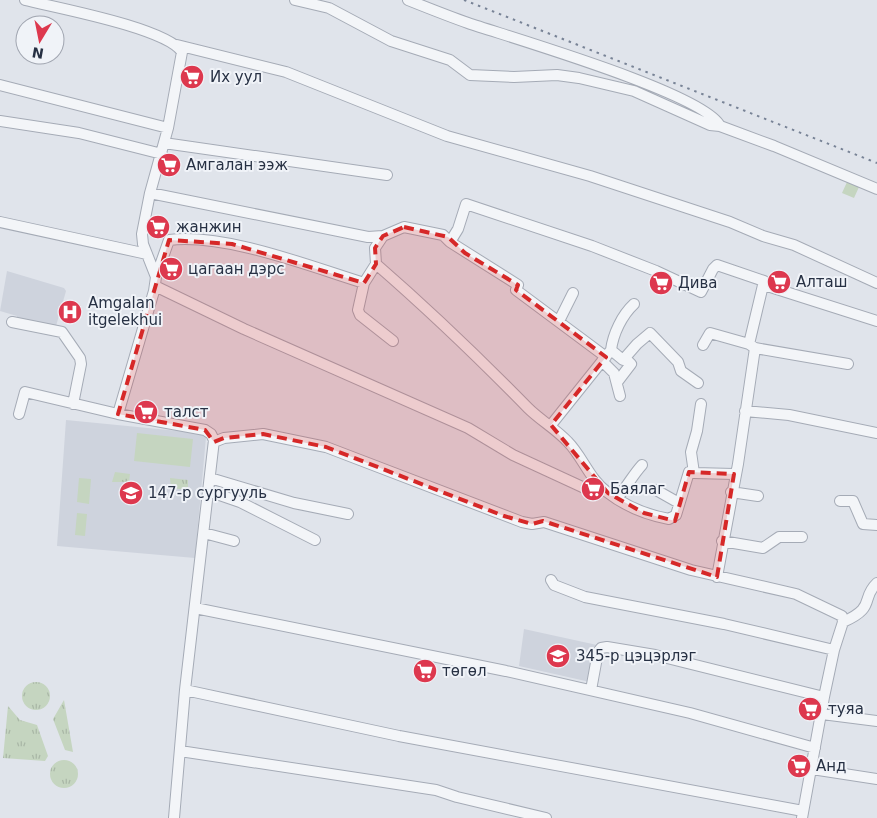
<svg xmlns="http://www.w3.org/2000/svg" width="877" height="818" font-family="'DejaVu Sans',sans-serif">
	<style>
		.built { fill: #ced3dd }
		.grass { fill: url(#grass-tufts) }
		.garden { fill: #c5d5c0 }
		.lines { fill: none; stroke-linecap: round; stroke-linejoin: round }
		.minor-casing { stroke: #a5abb6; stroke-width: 12 }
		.minor { stroke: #f3f5f8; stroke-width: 10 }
		.rail { stroke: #788396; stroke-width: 2; stroke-dasharray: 2.5 5; stroke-linecap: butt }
		.marked { fill: #d62828; fill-opacity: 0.2; stroke: #d62828; stroke-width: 4; stroke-dasharray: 10 6; stroke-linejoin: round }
		.labels { text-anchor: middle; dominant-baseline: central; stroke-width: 4; stroke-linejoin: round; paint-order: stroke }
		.poi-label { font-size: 15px; fill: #273144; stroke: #f0f3f8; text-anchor: start }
	</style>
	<defs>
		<pattern id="grass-tufts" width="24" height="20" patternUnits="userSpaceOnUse" patternTransform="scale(1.25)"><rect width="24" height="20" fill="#c5d5c0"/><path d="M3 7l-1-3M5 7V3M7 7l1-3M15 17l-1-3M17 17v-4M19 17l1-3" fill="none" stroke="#a9b7a6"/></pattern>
	</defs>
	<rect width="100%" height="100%" fill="#e0e4eb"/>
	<path class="built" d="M7,271L64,288L66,291L56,326L17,320V316L0,311Z
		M66,420L199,433L206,437L195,558L57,546Z
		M524,629L597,645L590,682L519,666Z"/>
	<path class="grass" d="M115,472L130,474L129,482H112Z
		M170,478L188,480V490L171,488Z
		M22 696a14 14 0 1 1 28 0a14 14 0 1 1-28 0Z
		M64,700L73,752L65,750L53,719Z
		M8,706L20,720L37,725L48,756L45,761L3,758Z
		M50 774a14 14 0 1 1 28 0a14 14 0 1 1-28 0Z"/>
	<path class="garden" d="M847,182L859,187L854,198L842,193Z
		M137,433L193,439L190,467L134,461Z
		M79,478L91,479L89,504L77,502Z
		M77,513L87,514L85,536L75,535Z"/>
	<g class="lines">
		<g class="minor-casing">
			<path id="minor" d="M25,0C57,8 166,28 182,52L168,128L150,193L142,234L143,244L156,277L154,291L118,414L205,430L211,434L214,440L185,690L174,818
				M295,0L329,8L391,41L450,60L470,75L514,77L557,75L579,78L634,91L710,125L720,126L774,146L877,189
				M408,0C428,8 448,16 468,23C509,37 706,94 720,126
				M177,45L286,72L447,136L590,176L730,222L763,236L794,245L877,283
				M0,85L168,128
				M0,121L79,133L162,154
				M164,143L387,175
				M150,193L368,237L383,236
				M0,222L147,254
				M450,242L518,285L516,290L606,357
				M376,264C429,310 479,358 528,408C540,420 556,429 568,442C582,456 590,480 607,492C625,506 647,515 669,519L676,515L689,472L694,473L691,452L697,431L701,404
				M156,277L169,240C225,233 309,266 364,283L376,264L375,248L383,236L404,227L443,235L450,242L458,229L466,204L592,246L656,271L701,292L713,269L717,265L764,281L749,344L755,348L738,464L717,577
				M364,283L358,310L360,315L393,341
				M764,285L877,321
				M155,286L244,329L468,428L513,455L591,491L601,488
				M559,321L573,293
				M12,322L62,332L80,358L81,364L73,404
				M703,345L710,333L749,344
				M755,348L848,364
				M611,350C613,334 622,315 634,304
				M602,361L614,373L620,396
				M618,381L631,364L625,358
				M745,411L789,415L877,433
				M19,414L25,392L118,414
				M551,425L611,350L623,360L637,344L650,333L678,362L681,371L698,383
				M214,442L224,438L263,434L326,447L522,522L532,524L544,522L691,570L796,594L842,616L843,622L834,650L824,697L802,818
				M694,473L734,474
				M210,478L294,503L348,514
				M656,490L679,503
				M208,491L240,502L315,540
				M731,492L758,496
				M617,498C627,487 632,476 642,465
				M840,501H853L863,524L877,525
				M204,533L234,541
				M722,541L763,548L779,537H802
				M551,580L554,585L585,597L724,624L834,650
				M195,608L506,671L690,713L815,748
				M843,622C877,607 860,599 877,583
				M185,690L399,736L803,811
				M591,690L598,652L601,648L607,647L655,655L824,697
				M822,714L877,721
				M180,751L436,790L457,797L546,818
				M812,769L877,779"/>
		</g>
		<use href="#minor" class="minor"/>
		<path class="rail" d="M464,0L877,163"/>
	</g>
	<path class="marked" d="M404,227L448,237L465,253L518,285L516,290L606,357L551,425L608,493L644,513L675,521L689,472L734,474L717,577L543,521L532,524L504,516L326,447L263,434L224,438L214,442L205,430L118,414L169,240L232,244L364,283L376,264L375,248L383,236Z"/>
	<defs>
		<g id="supermarket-disc" transform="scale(1.25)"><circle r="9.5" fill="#dd384e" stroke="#f0f3f8"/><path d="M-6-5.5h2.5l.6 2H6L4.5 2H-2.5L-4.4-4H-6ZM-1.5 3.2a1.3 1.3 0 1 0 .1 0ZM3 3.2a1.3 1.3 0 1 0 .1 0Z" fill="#fff"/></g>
		<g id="hospital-disc" transform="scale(1.25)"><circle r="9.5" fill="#dd384e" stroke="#f0f3f8"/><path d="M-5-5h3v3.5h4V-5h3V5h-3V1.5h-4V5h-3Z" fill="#fff"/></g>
		<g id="school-disc" transform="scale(1.25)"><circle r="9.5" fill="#dd384e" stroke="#f0f3f8"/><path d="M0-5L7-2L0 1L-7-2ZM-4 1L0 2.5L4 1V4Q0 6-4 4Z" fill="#fff"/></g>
	</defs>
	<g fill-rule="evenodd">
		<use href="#supermarket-disc" x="192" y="77"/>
		<use href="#supermarket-disc" x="169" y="165"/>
		<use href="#supermarket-disc" x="158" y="227"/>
		<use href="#supermarket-disc" x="171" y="269"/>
		<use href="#supermarket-disc" x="779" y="282"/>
		<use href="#supermarket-disc" x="661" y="283"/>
		<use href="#hospital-disc" x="70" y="312"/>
		<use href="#supermarket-disc" x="146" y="412"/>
		<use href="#supermarket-disc" x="593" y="489"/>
		<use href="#school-disc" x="131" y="493"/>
		<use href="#school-disc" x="558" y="656"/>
		<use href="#supermarket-disc" x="425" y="671"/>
		<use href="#supermarket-disc" x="810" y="709"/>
		<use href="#supermarket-disc" x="799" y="766"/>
	</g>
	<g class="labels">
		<g class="poi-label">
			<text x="210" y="77">Их уул</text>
			<text x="186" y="165">Амгалан ээж</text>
			<text x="176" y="227">жанжин</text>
			<text x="188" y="269">цагаан дэрс</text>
			<text x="796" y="282">Алташ</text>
			<text x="678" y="283">Дива</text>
			<text x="88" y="303">Amgalan<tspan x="88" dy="17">itgelekhui</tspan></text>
			<text x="164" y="412">талст</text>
			<text x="610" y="489">Баялаг</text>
			<text x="148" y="493">147-р сургууль</text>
			<text x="576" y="656">345-р цэцэрлэг</text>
			<text x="442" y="671">төгөл</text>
			<text x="828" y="709">туяа</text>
			<text x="816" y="766">Анд</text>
		</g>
	</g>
	<g transform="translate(40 40) rotate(190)"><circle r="24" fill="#f0f3f8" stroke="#a0a5b0"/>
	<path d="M0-4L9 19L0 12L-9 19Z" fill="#dd384e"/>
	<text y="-8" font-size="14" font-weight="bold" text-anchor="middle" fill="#273144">N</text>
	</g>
</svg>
